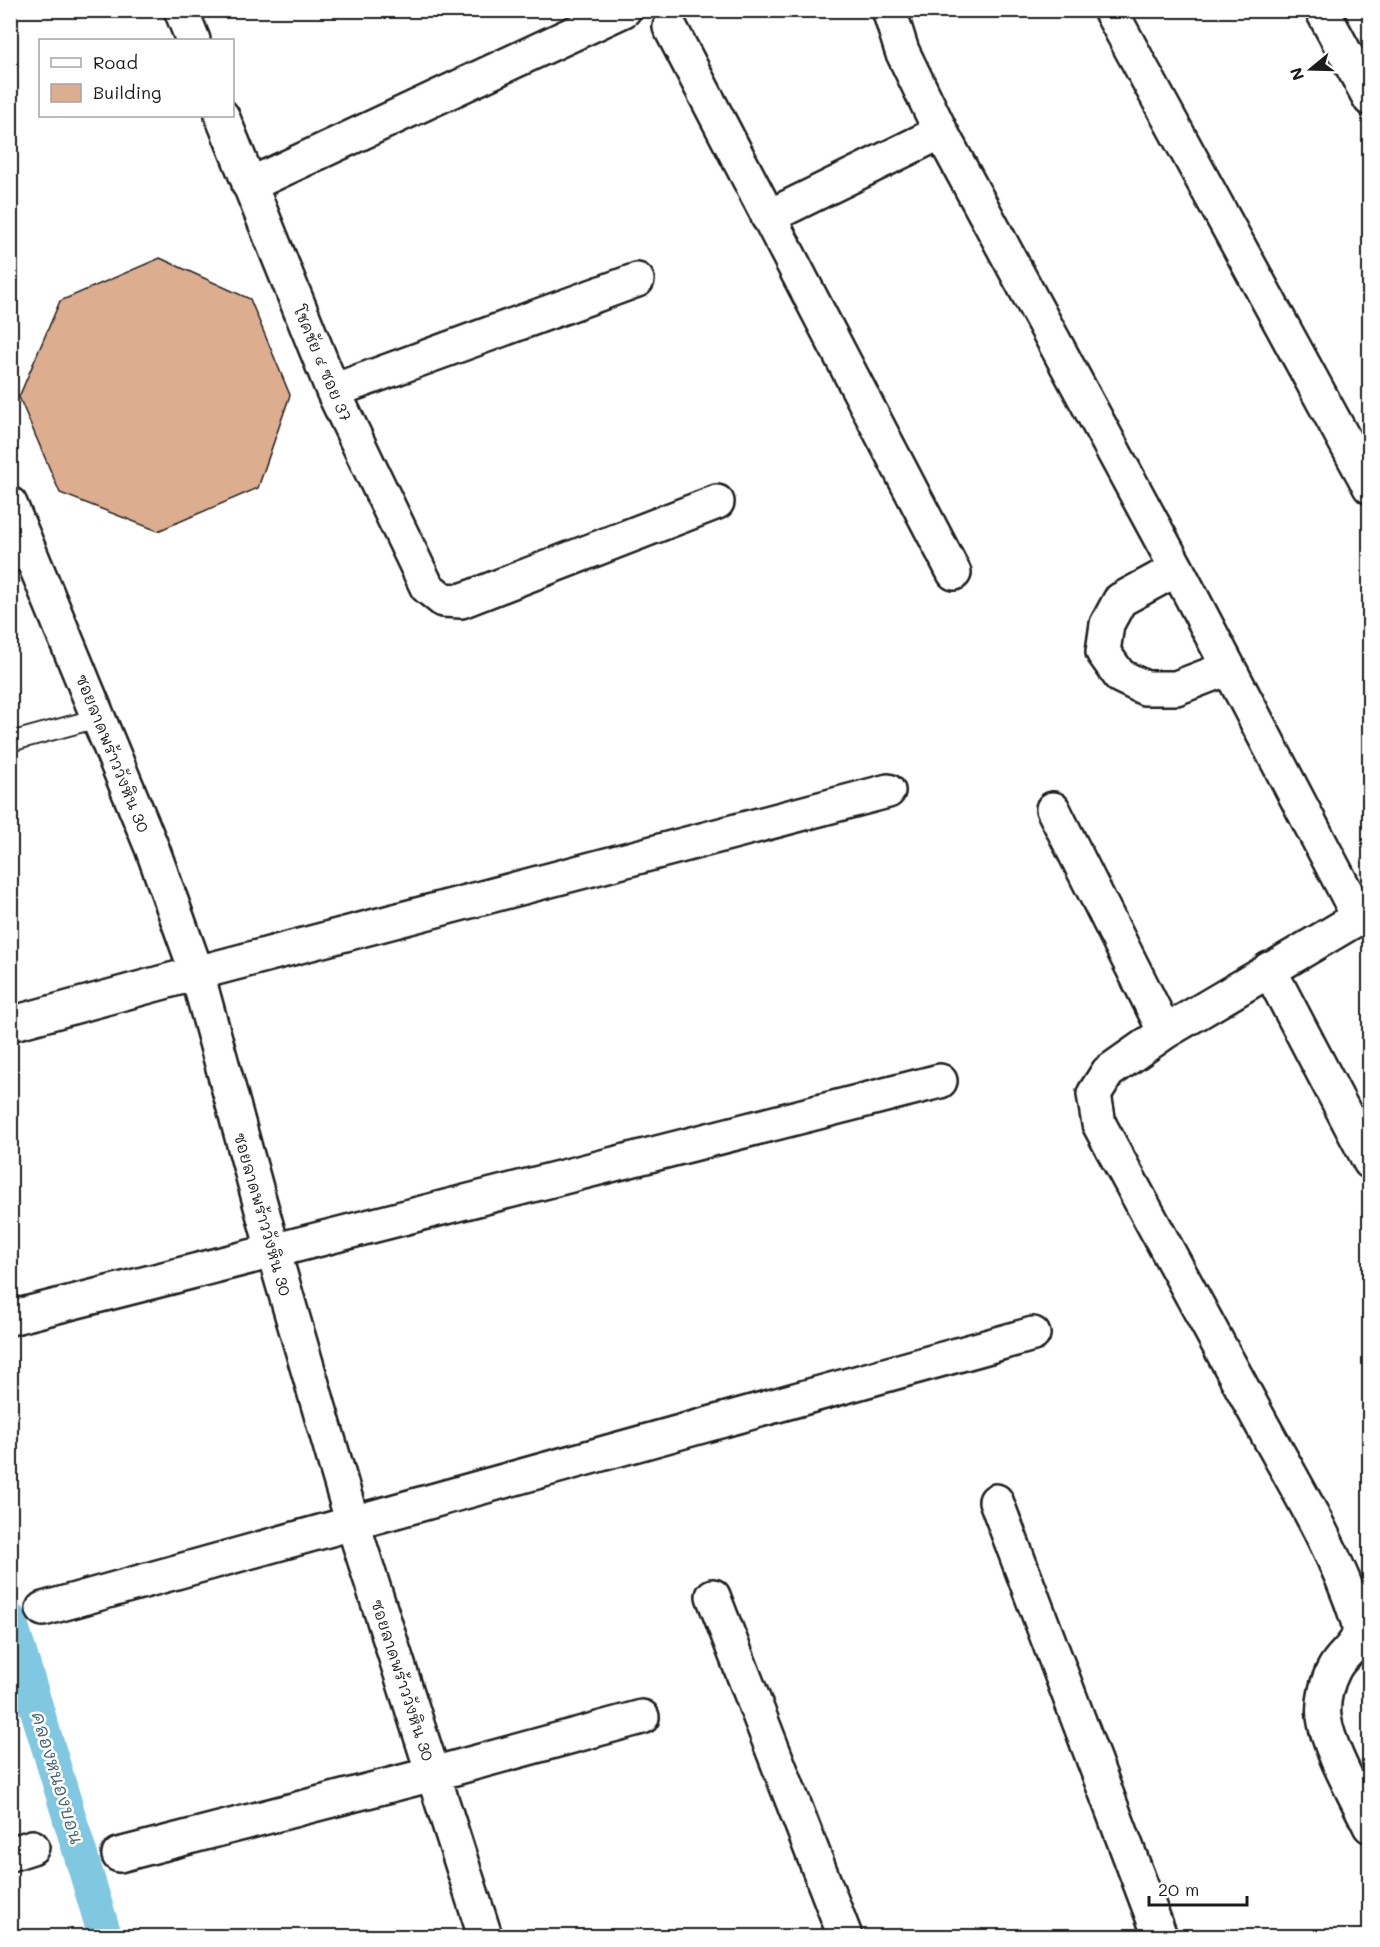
<svg xmlns="http://www.w3.org/2000/svg" width="1380" height="1947" font-family="Mali,'Playpen Sans Thai',sans-serif">
	<style>
		.lines { fill: none; stroke-linecap: round; stroke-linejoin: round }
		.canal { stroke: #80c7e1; stroke-width: 34 }
		.building { fill: #ddad8f; stroke: #1c1c1c; stroke-width: 1.5 }
		.lane-casing { stroke: #1c1c1c; stroke-width: 22 }
		.street-casing { stroke: #1c1c1c; stroke-width: 38 }
		.lane { stroke: #fff; stroke-width: 18 }
		.street { stroke: #fff; stroke-width: 33 }
		.labels { text-anchor: middle; dominant-baseline: central; stroke-width: 5; stroke-linejoin: round; paint-order: stroke }
		.street-label { font-size: 16px; fill: #1c1c1c; stroke: #fff }
		.water-label { font-size: 18px; font-style: italic; fill: #44606b; stroke: #fff }
	</style>
	<rect width="100%" height="100%" fill="#fff"/>
	<filter id="ink" filterUnits="userSpaceOnUse"><feTurbulence type="fractalNoise" baseFrequency=".0167" numOctaves="2"/><feDisplacementMap in="SourceGraphic" scale="12" xChannelSelector="R" yChannelSelector="G"/><feConvolveMatrix kernelMatrix="1 2 1 2 8 2 1 2 1" color-interpolation-filters="sRGB"/></filter>
	<g filter="url(#ink)">
		<g class="lines">
			<path class="canal" d="M10,1620L105,1936"/>
		</g>
		<path class="building" d="M160,258L250,299L290,395L258,488L158,531L60,493L19,397L60,301Z"/>
		<g class="lines">
			<g class="lane-casing">
				<path id="lane" d="M10,563L32,557
					M10,742L98,718"/>
			</g>
			<g class="street-casing">
				<path id="street" d="M181,10L193,40
					M889,10L902,51L941,132L1177,569L1359,917
					M1110,10L1370,487
					M1322,10L1370,99
					M670,27L954,573
					M222,116L333,391L427,587L443,600L461,601L717,502
					M249,185L624,10
					M768,217L941,132
					M333,391L637,280
					M10,504L152,848L197,973L273,1250L353,1524L485,1936
					M1177,569L1120,600L1107,624L1103,652L1120,676L1145,688H1176L1228,668
					M1053,809L1165,1032
					M1370,911L1165,1032L1108,1072L1094,1094L1099,1124C1152,1223 1206,1321 1259,1419C1294,1483 1335,1549 1357,1618C1366,1644 1343,1651 1334,1669C1327,1682 1322,1702 1324,1717C1328,1748 1356,1796 1370,1826
					M1269,969L1370,1162
					M10,1024L197,973L888,791
					M10,1318L940,1081
					M996,1501L1160,1936
					M713,1596L845,1936
					M43,1609L1033,1334
					M10,1854L32,1847
					M119,1855L433,1774L642,1717"/>
			</g>
			<use href="#lane" class="lane"/>
			<use href="#street" class="street"/>
		</g>
	</g>
	<g class="labels">
		<g class="street-label">
			<text transform="translate(323 363) rotate(67)">โชคชัย ๔ ซอย 37</text>
			<text transform="translate(113 753) rotate(68)">ซอยลาดพร้าววังหิน 30</text>
			<text transform="translate(263 1214) rotate(74)">ซอยลาดพร้าววังหิน 30</text>
			<text transform="translate(403 1680) rotate(72)">ซอยลาดพร้าววังหิน 30</text>
		</g>
		<g class="water-label">
			<text transform="translate(58 1778) rotate(73)">คลองหนองบอน</text>
		</g>
	</g>
	<rect width="1380" height="1947" fill="none" stroke="#fff" stroke-width="36"/>
	<rect x="18" y="18" width="1344" height="1911" fill="none" stroke="#1c1c1c" stroke-width="2" filter="url(#ink)"/>
	<rect x="39" y="39" width="195" height="78" fill="#ffffff" stroke="#a4a4a4" stroke-width="1.5"/>
	<rect x="51" y="58" width="30" height="9" fill="#ffffff" stroke="#a4a4a4" stroke-width="1.5"/>
	<text x="93" y="69" font-size="18" fill="#1c1c1c">Road</text>
	<rect x="51" y="84" width="30" height="18" fill="#ddad8f" stroke="#a4a4a4" stroke-width="1.5"/>
	<text x="93" y="99" font-size="18" fill="#1c1c1c">Building</text>
	<g transform="translate(1311 69) rotate(251)" stroke="#ffffff" stroke-width="4.5" paint-order="stroke">
	<path d="M0-4.5L10 22L0 15L-10 22Z" fill="#1c1c1c"/>
	<text y="-9" font-size="16" font-weight="bold" text-anchor="middle" fill="#1c1c1c">N</text>
	</g>
	<path d="M1149 1896v9h98v-9" fill="none" stroke="#1c1c1c" stroke-width="3"/>
	<text x="1158" y="1896" font-size="18" fill="#1c1c1c" stroke="#ffffff" stroke-width="4.5" paint-order="stroke">20 m</text>
</svg>
